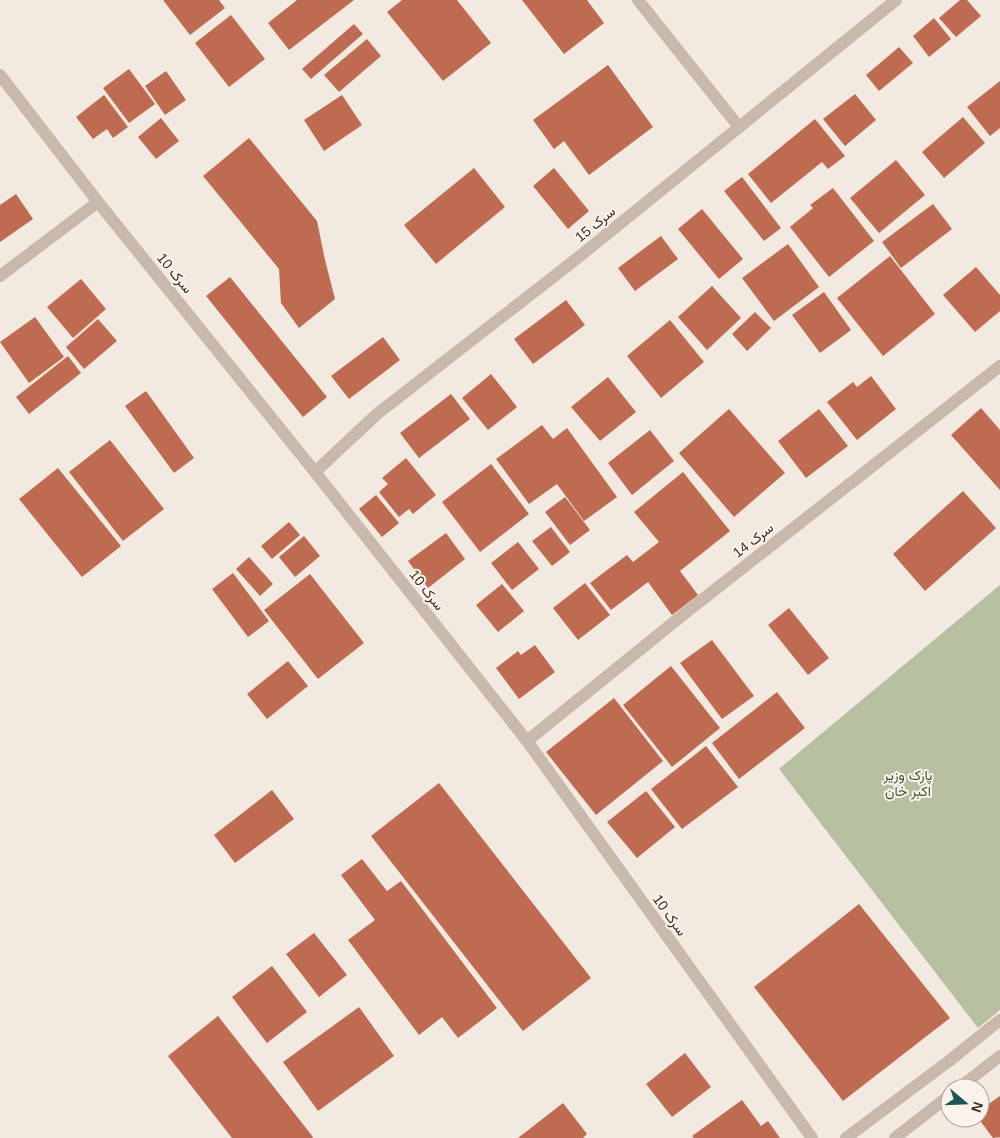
<svg xmlns="http://www.w3.org/2000/svg" width="1000" height="1138" font-family="Helvetica,Vazirmatn,sans-serif">
	<style>
		.green { fill: #b6c0a0 }
		.building { fill: #be6b51 }
		.lines { fill: none; stroke-linecap: round; stroke-linejoin: round }
		.lane { stroke: #c9b9ac; stroke-width: 12 }
		.street { stroke: #c9b9ac; stroke-width: 12 }
		.labels { text-anchor: middle; dominant-baseline: central; stroke-width: 4; stroke-linejoin: round; paint-order: stroke }
		.street-label { font-size: 14px; fill: #382f2b; stroke: #f9f3ec }
		.park-label { font-size: 14px; fill: #475530; stroke: #f9f3ec }
	</style>
	<rect width="100%" height="100%" fill="#f2e9e0"/>
	<path class="green" d="M1000,585V1010L978,1028L779,769Z"/>
	<path class="building" d="M163,0H219L225,8L190,35Z
		M297,0H354L289,50L268,23Z
		M402,0H457L491,43L443,81L387,12Z
		M522,0H587L604,23L564,54Z
		M960,0H967L981,16L956,37L939,18Z
		M231,15L265,59L229,87L195,43Z
		M934,18L951,39L929,57L913,36Z
		M354,24L363,34L311,79L302,69Z
		M367,39L381,56L339,92L324,75Z
		M899,47L913,63L879,91L866,75Z
		M608,65L653,127L589,175L564,141L554,149L533,120Z
		M129,69L155,104L129,123L103,88Z
		M166,71L186,100L165,115L145,86Z
		M1000,81V128L990,136L967,107Z
		M855,94L876,120L845,146L823,119Z
		M104,95L128,127L113,138L107,129L93,139L76,117Z
		M342,95L362,125L324,151L304,120Z
		M963,117L985,143L944,178L922,152Z
		M161,118L179,141L156,159L138,137Z
		M815,119L845,156L828,169L822,162L771,203L748,174Z
		M249,138L317,221L325,260L335,299L299,328L281,303L279,269L203,176Z
		M896,160L925,195L879,233L850,198Z
		M474,168L505,207L436,264L404,225Z
		M554,168L589,211L568,229L533,186Z
		M742,177L781,228L764,241L724,191Z
		M833,188L874,241L829,277L790,227L813,208L810,205Z
		M16,194L33,219L0,242V205Z
		M933,204L952,229L901,268L882,242Z
		M702,209L743,259L719,279L678,229Z
		M661,236L678,259L635,291L618,268Z
		M788,244L819,287L774,321L742,278Z
		M890,256L935,314L883,356L837,298Z
		M976,267L1000,295V311L975,332L943,295Z
		M230,277L327,397L303,417L206,296Z
		M81,279L106,309L73,338L47,307Z
		M712,286L741,318L707,350L678,317Z
		M824,292L851,330L820,353L792,315Z
		M566,300L585,325L533,364L514,339Z
		M755,312L771,328L747,351L732,334Z
		M35,317L64,357L29,383L0,342Z
		M98,319L117,341L84,369L66,347Z
		M670,320L704,362L661,398L627,356Z
		M383,337L400,360L349,399L331,376Z
		M68,356L81,373L29,414L16,397Z
		M491,374L517,407L488,430L462,398Z
		M871,376L896,409L857,440L827,402L853,382L857,387Z
		M608,377L636,412L600,441L571,407Z
		M146,391L194,458L174,473L125,406Z
		M451,394L470,419L419,458L400,433Z
		M981,408L1000,430V490L951,435Z
		M729,409L785,473L734,517L679,453Z
		M819,409L848,446L806,478L778,441Z
		M542,425L553,439L567,428L617,497L584,521L557,484L529,504L496,459Z
		M650,430L674,461L632,495L608,463Z
		M110,440L164,509L123,541L69,472Z
		M406,458L436,495L413,514L409,509L399,517L379,492L388,484L382,478Z
		M491,464L529,514L480,552L442,502Z
		M58,468L121,546L82,577L19,499Z
		M683,472L730,531L680,571L698,595L672,615L648,582L611,610L590,583L627,555L633,562L659,542L634,512Z
		M963,491L996,528L925,591L893,554Z
		M376,495L399,523L382,537L359,509Z
		M565,497L590,530L570,545L545,512Z
		M289,522L300,535L272,559L261,546Z
		M551,527L570,552L552,566L532,541Z
		M446,533L465,559L428,588L408,561Z
		M304,536L320,556L295,577L279,557Z
		M518,542L539,569L512,590L491,563Z
		M249,557L273,584L260,596L236,569Z
		M233,573L269,621L248,637L212,589Z
		M310,574L364,643L318,679L264,610Z
		M585,583L610,615L578,640L553,608Z
		M502,584L524,611L498,632L476,605Z
		M789,608L829,658L808,675L768,625Z
		M712,640L754,696L722,719L680,663Z
		M535,645L555,672L519,699L496,668L518,651L521,655Z
		M288,661L308,686L267,719L247,694Z
		M671,666L720,728L672,767L623,705Z
		M777,692L805,728L739,779L712,743Z
		M614,698L663,761L596,815L546,752Z
		M706,746L738,787L682,829L651,789Z
		M439,783L591,978L523,1031L371,836Z
		M272,790L294,819L235,863L214,835Z
		M646,791L675,827L637,858L607,822Z
		M362,859L387,891L401,881L497,1008L458,1038L442,1017L419,1035L348,940L375,920L341,875Z
		M859,904L950,1018L843,1101L754,987Z
		M314,933L347,975L319,997L286,954Z
		M272,966L307,1012L267,1043L232,997Z
		M359,1007L394,1056L318,1111L283,1062Z
		M218,1016L313,1137L312,1138H232L168,1056Z
		M685,1053L711,1087L672,1117L646,1084Z
		M1000,1096V1137L993,1138L978,1118H980V1110Z
		M742,1100L761,1126L768,1121L780,1138H694L692,1136Z
		M563,1103L587,1134L583,1138H518Z"/>
	<g class="lines">
		<path class="lane" d="M846,1138L949,1061L1000,1020"/>
		<path class="street" d="M638,0L739,127
			M0,75L98,202L315,472L527,741L812,1138
			M0,276L98,202
			M315,472L377,414L580,256L896,0
			M527,741L684,614L1000,366
			M959,1088L1000,1056
			M895,1138L950,1095"/>
	</g>
	<g class="labels">
		<g class="street-label">
			<text transform="translate(595 224) rotate(-39)">سرک 15</text>
			<text transform="translate(175 273) rotate(51)">سرک 10</text>
			<text transform="translate(753 540) rotate(-38)">سرک 14</text>
			<text transform="translate(427 590) rotate(52)">سرک 10</text>
			<text transform="translate(670 915) rotate(54)">سرک 10</text>
		</g>
		<g class="park-label">
			<text x="908" y="775">پارک وزیر<tspan x="908" dy="16">اکبر خان</tspan></text>
		</g>
	</g>
	<g transform="translate(965 1103) rotate(109)"><circle r="24" fill="#f9f3ec" stroke="#aca59f"/>
	<path d="M0-4L9 19L0 12L-9 19Z" fill="#225457"/>
	<text y="-8" font-size="14" font-weight="bold" text-anchor="middle" fill="#382f2b">N</text>
	</g>
</svg>
